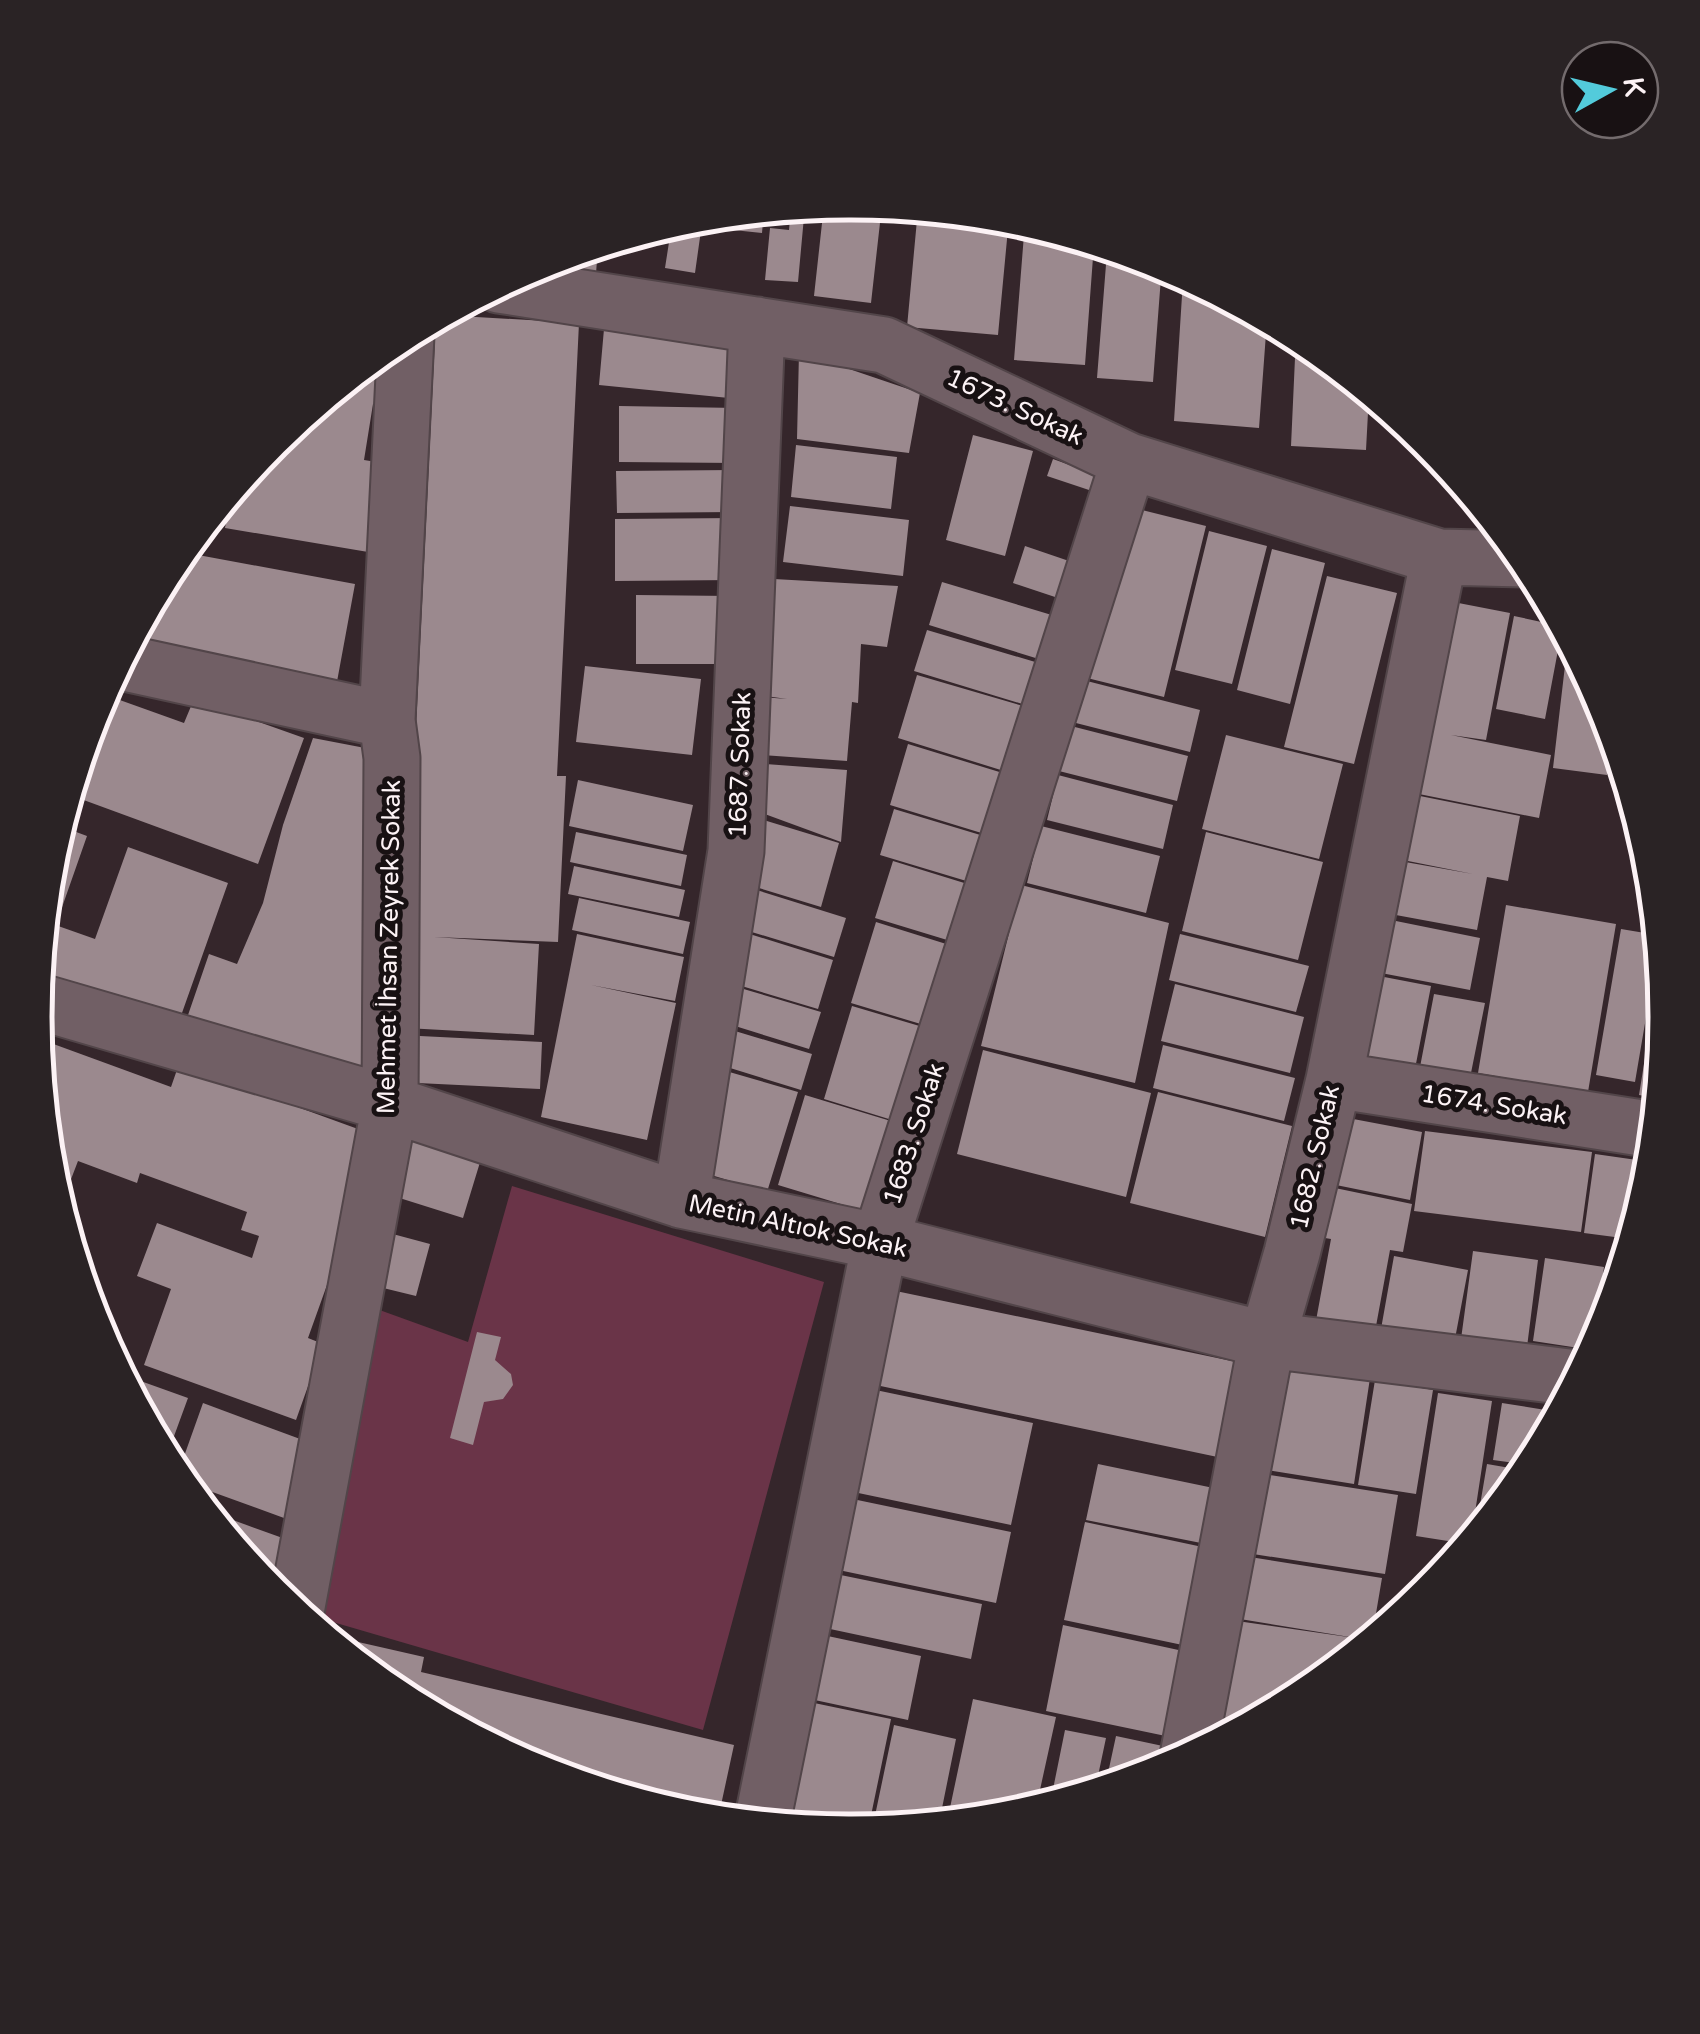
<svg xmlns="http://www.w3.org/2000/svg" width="1700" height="2034" font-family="'Varela Round',sans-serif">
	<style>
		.green { fill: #6a3448 }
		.building { fill: #9b898e }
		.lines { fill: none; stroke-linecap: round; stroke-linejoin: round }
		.street-casing { stroke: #524549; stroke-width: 59 }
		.street { stroke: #715f65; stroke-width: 55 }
		.labels { text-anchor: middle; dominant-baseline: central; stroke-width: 10; stroke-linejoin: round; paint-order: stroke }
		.street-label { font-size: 25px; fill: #fcf2f5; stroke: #181113 }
		.rim { fill: none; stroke: #fcf2f5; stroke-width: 5 }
	</style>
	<rect width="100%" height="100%" fill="#35262b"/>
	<path class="green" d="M512,1186L824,1282L703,1730L319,1618L374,1308L468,1342Z"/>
	<path class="building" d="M851,202L882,205L871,303L814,296L824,205Z
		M805,206L798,282L765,280L770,228L789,230L791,208Z
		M918,209L1009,218L998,335L907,327Z
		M764,210L762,233L714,228L715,215Z
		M703,216L695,273L665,268L672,223Z
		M1025,222L1094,244L1085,365L1014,360Z
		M652,229L651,242L617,241V240Z
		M598,246L596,274L539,264Z
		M1107,252L1128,254L1162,264L1153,382L1097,378Z
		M1183,280H1193L1267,320L1259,428L1174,421Z
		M442,315L579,323L557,776H566L558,942L434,937L539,944L534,1035L406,1028L414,769L436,319Z
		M604,329L745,344L739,399L599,385Z
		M1296,336L1369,394L1366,450L1291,446Z
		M390,346L380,404H373L364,460L395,465L380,554L225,528L231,493L274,440Z
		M799,352L920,393L909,453L797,439Z
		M619,406L738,408L737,463L619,462Z
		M973,435L1033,451L1005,556L946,540Z
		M796,445L897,457L891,509L791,497Z
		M1053,459L1111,480L1070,602L1013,583L1025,546L1069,561L1092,491L1047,476Z
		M734,470L735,512L617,513L616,471Z
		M1462,484L1477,502L1462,503Z
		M790,506L909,520L903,576L783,562Z
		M1126,506L1206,526L1164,697L1083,677Z
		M736,518V580L615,581V519Z
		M1209,531L1267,546L1232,684L1175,670Z
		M1272,549L1325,563L1290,704L1237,690Z
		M182,552L355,584L336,687L127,649L173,564Z
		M1327,576L1397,593L1354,764L1284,747Z
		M774,579L898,586L887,647L861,644L858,703L852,702L847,761L747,754L751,696L787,699L752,694Z
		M942,582L1055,616L1042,660L929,625Z
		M636,595L732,596L731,664H636Z
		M1443,600L1510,613L1486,740L1451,735L1551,755L1539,818L1404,791Z
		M1514,616L1560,626L1562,629L1545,719L1496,709Z
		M927,630L1042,664L1029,706L914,671Z
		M1568,640L1603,706L1612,733L1607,775L1553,768Z
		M585,666L701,679L692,755L576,742Z
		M917,675L1023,706L1004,771L898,738Z
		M1083,680L1200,710L1190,752L1072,722Z
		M103,694L184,723L194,699L304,738L258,864L70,795Z
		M1071,726L1188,756L1177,801L1059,771Z
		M1226,735L1343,764L1319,859L1202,829Z
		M313,738L386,752L366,1078L188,1015L209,954L237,964L263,903L283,825Z
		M908,744L1006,774L988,835L890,805Z
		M1617,752L1625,778L1615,777Z
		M751,763L847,770L841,842L748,808Z
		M1058,775L1173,805L1163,849L1047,820Z
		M578,780L693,805L683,851L569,826Z
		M1405,793L1520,816L1508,881L1487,877L1477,930L1385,913L1394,860L1473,874L1393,858Z
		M894,809L987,837L973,883L880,855Z
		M757,818L839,843L821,907L739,882Z
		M60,826L87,836L60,913L46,908L51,857Z
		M1041,826L1160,856L1146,913L1027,883Z
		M576,832L687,855L681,886L570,862Z
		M1206,832L1323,862L1298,960L1182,931Z
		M128,847L228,883L177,1027L39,978L44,921L95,939Z
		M893,861L974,886L957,943L875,918Z
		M574,866L685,890L679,917L568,894Z
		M1021,885L1169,923L1135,1083L981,1046Z
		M744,886L846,918L834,957L732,926Z
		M579,898L690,922L683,954L572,930Z
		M1506,905L1616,924L1588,1092L1478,1073Z
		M1391,920L1480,938L1470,990L1381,973Z
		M876,922L959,948L934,1028L851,1003Z
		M1621,929L1657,935L1658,947L1635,1082L1596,1075Z
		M740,931L833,960L818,1009L725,981Z
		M577,934L684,957L675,1001L591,985L676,1003L647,1140L541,1117Z
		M1180,934L1309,966L1296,1012L1169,980Z
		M1659,971L1665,1017L1657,1098L1639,1095Z
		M1379,976L1431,986L1414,1074L1362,1064Z
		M1175,984L1304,1017L1290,1073L1161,1041Z
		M730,985L821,1012L809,1049L719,1021Z
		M1434,994L1485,1003L1470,1078L1420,1067Z
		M852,1006L933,1030L905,1124L824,1099Z
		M725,1028L812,1054L801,1090L714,1063Z
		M400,1035L542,1042L540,1089L397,1082Z
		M37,1038L171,1087L179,1064L380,1137L308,1338L323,1344L296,1420L144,1365L171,1289L137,1276L157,1223L252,1258L259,1236L241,1230L247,1212L140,1173L137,1183L78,1161L60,1208L51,1175Z
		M1163,1045L1295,1078L1284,1121L1153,1088Z
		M983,1050L1151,1093L1126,1197L957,1154Z
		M719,1069L798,1092L767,1192L688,1168Z
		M1158,1092L1292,1126L1265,1237L1130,1203Z
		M805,1095L904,1125L877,1215L778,1185Z
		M1348,1118L1422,1132L1410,1200L1336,1185Z
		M1425,1131L1592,1152L1581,1232L1414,1211Z
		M408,1137L481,1159L463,1218L390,1195Z
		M1595,1154L1651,1162L1630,1239L1584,1233Z
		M1335,1188L1412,1204L1403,1252L1390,1250L1374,1337L1315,1326L1331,1239L1325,1238Z
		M389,1233L430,1244L416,1296L375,1286Z
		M1473,1251L1538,1260L1527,1347L1461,1339Z
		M1394,1256L1468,1270L1454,1344L1381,1329Z
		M1545,1258L1604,1267L1592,1350L1533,1341Z
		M1610,1269L1621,1270L1603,1328L1601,1327Z
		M891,1290L1246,1364L1227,1459L871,1384Z
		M477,1332L501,1337L495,1360L511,1374L513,1385L503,1399L484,1402L473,1445L450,1438Z
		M1283,1364L1370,1378L1354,1484L1267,1470Z
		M121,1374L188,1398L166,1458L145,1419Z
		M1375,1380L1433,1390L1416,1494L1358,1485Z
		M866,1388L1033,1423L1011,1525L844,1490Z
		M1438,1393L1492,1401L1471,1539L1467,1544L1416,1536Z
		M203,1403L311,1443L284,1518L182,1481L177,1476Z
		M1502,1403L1558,1412L1530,1465L1493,1460Z
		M1098,1464L1228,1491L1216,1546L1086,1520Z
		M1487,1464L1527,1471L1488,1518L1478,1517Z
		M1264,1474L1398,1495L1385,1574L1253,1554Z
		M843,1497L1011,1532L996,1603L829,1568Z
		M205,1510L291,1541L272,1592L217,1525Z
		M1085,1522L1212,1549L1192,1647L1064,1620Z
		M1250,1557L1382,1578L1372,1637L1302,1695L1251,1722L1222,1718L1237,1621L1362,1639L1240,1619Z
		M826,1572L982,1604L971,1659L816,1626Z
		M1063,1625L1197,1654L1180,1739L1046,1711Z
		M809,1632L921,1656L908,1720L796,1696Z
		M323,1634L424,1657L421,1672L734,1745L718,1819L690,1816L538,1770L397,1694Z
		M795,1699L891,1719L868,1830L849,1832L769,1824Z
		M973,1699L1056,1717L1036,1808L1008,1816L947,1822Z
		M1223,1722L1245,1726L1220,1739Z
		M894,1725L956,1739L939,1823L872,1830Z
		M1065,1730L1106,1738L1095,1790L1050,1804Z
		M1116,1736L1177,1749L1174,1763L1105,1787Z"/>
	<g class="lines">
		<g class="street-casing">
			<path id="street" d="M499,285L884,345L1129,461L1439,557L1524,559
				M120,662L387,720
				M37,1001L390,1104L681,1200L880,1242L1267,1340L1577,1378
				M1334,1080L1654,1130
				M681,1200L736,851L757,325
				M296,1612L390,1104L392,758L387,720L406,335
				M1188,1756L1267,1340L1292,1253L1334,1080L1439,557
				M762,1823L880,1242L1129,461"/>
		</g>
		<use href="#street" class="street"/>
	</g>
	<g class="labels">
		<g class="street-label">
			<text transform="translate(1015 407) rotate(25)">1673. Sokak</text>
			<text transform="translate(740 765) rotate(-88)">1687. Sokak</text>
			<text transform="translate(389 947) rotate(-89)">Mehmet İhsan Zeyrek Sokak</text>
			<text transform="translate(1494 1105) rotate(9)">1674. Sokak</text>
			<text transform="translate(914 1134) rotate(-72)">1683. Sokak</text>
			<text transform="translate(1315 1157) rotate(-77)">1682. Sokak</text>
			<text transform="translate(798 1226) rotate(12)">Metin Altıok Sokak</text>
		</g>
	</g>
	<path d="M0 0H1700V2034H0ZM849 220H851A797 797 0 0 1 1648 1017V1017A797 797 0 0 1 851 1814H849A797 797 0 0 1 52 1017V1017A797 797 0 0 1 849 220Z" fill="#2a2325" fill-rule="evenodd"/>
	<path class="rim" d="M849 220H851A797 797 0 0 1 1648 1017V1017A797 797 0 0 1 851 1814H849A797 797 0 0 1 52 1017V1017A797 797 0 0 1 849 220Z"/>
	<g transform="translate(1610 90) rotate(82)"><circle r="48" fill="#181113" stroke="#736b6d" stroke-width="2.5"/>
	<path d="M0-8L18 38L0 25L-18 38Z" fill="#53cbdb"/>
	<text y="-15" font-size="28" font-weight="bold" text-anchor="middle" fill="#fcf2f5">K</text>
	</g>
</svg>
